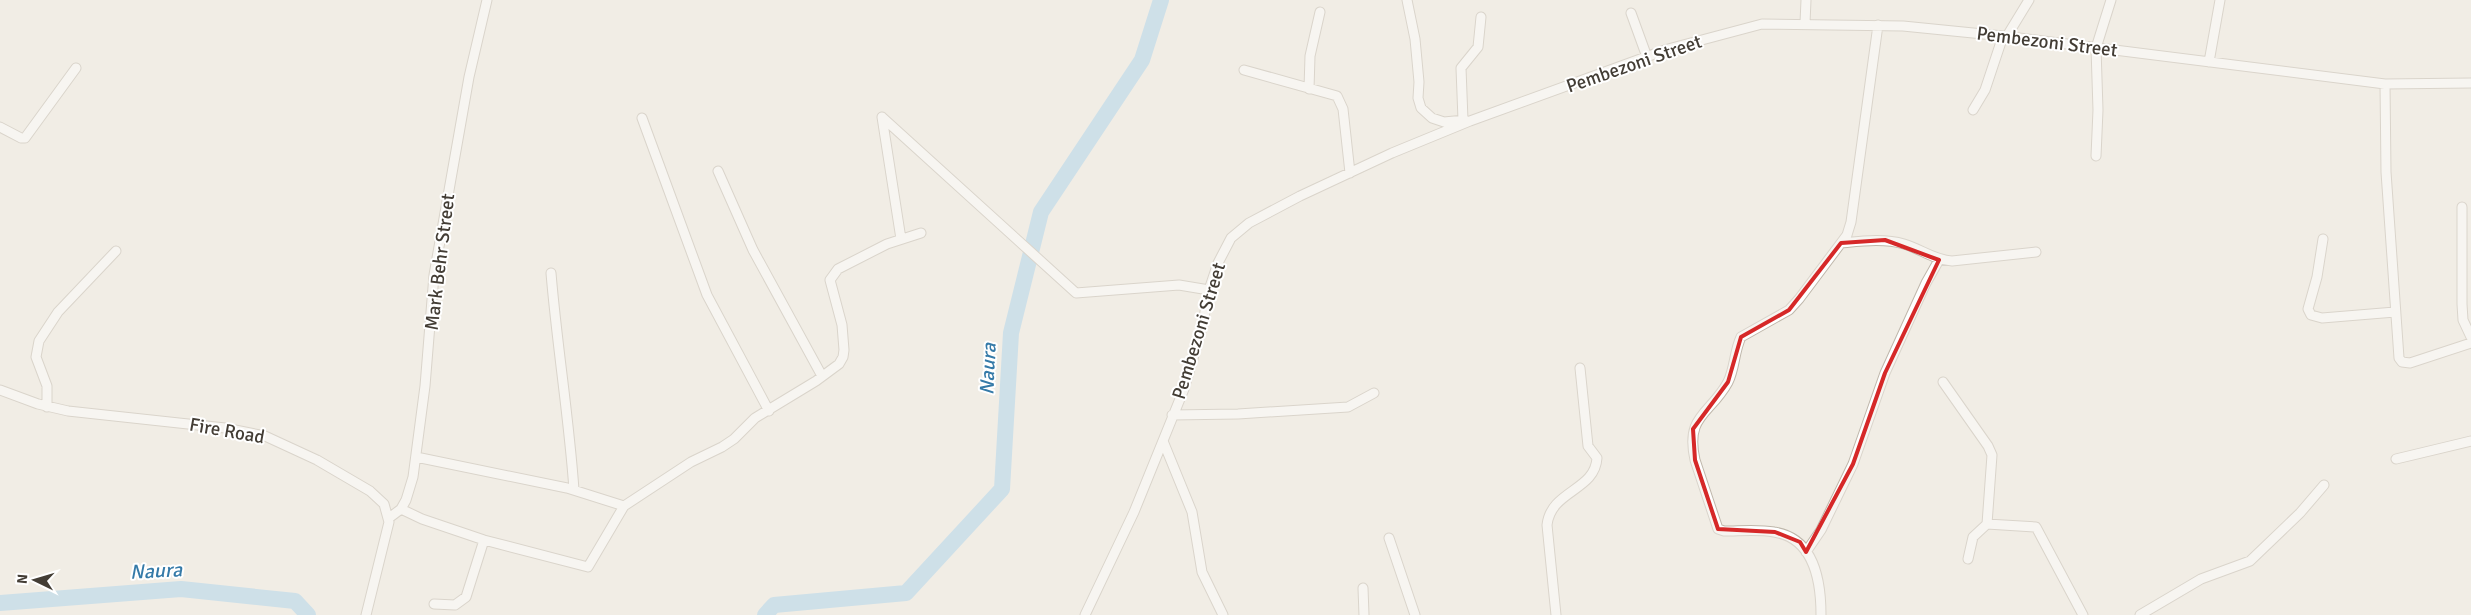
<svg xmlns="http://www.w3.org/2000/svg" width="2471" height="615" font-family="Signika,sans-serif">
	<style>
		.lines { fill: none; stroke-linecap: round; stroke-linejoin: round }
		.river { stroke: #a4d0eb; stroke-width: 16 }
		.minor-casing { stroke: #bfb7ab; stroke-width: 11 }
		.minor { stroke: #fff; stroke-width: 9 }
		.marked { fill: none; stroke: #d62828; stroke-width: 4; stroke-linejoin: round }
		.labels { text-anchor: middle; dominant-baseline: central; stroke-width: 4; stroke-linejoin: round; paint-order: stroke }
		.street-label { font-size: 19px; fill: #433d35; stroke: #fff }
		.water-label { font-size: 20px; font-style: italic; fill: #357aa8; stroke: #fff }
	</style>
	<rect width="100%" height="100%" fill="#f1ede5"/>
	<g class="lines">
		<path class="river" d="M0,603L181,589L295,601L308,615
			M765,615L774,605L906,593L1002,489L1011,333L1041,212L1142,60L1161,0"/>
		<g class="minor-casing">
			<path id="minor" d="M1407,0L1415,39L1419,82L1418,98L1421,108L1432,118L1444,122L1465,120
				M1631,13L1647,57
				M1805,23L1806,0
				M2007,36L2029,0
				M2209,62L2220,0
				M1244,70L1337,96L1343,109L1350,173
				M2385,84L2386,172L2399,358L2402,362L2410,363L2471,343
				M1309,89L1310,56L1320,12
				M1973,110L1985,90L2003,36
				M882,117L1076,293L1179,285L1209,290
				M882,117L901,239
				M642,118L707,295L769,411
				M1463,120L1461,68L1478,47L1481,17
				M0,127L21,138H25L76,68
				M2096,156L2098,110L2096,48L2111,0
				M718,171L753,250L822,376
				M2462,207V304L2463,320L2471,337
				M2323,239L2317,277L2308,309L2311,315L2322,318L2395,312
				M1841,243C1862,241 1884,238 1904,244C1921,249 1934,260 1952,261L2036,252
				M551,273C557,346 569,417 574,490
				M1943,382L1988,446L1992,455L1987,524L1973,537L1968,559
				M0,390L38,404L68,411L225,428L265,436L317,460L370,491L384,504L389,522L366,615
				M47,407V386L36,357L39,341L58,312L116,251
				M1172,415L1238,414L1348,407L1374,393
				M1163,441L1192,512L1202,572L1223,615
				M416,457L567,488L624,506
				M2396,459L2471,441
				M401,509L422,519L484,540L588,567L624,506L691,462L722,447L734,439L755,418L816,381L839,364L843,357L844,350L842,325L830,280L838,269L887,244L921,233
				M389,518L401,509L406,500L413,477L425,386L434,275L469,77L487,0
				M1987,524L2036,527L2083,615
				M1389,538L1415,615
				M1806,552L1821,530L1853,464L1885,373L1926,283L1939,260
				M1363,588L1364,615
				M434,604L455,605L466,597L484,540
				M1085,615L1134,512L1184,389L1203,324L1208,293L1218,263L1231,238L1249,223L1300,196L1392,153L1470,121L1668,49L1762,24L1903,26L2003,36L2385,84L2471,83
				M1556,615L1547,525C1551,490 1595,491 1597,458L1588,446L1580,368
				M1821,615C1821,581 1814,538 1774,532C1758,529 1740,531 1724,531L1718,529L1695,460C1685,415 1710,415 1728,382C1735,368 1734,352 1741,337L1789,310L1799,299L1847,235L1851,222L1878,25
				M2140,615L2201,579L2250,561L2300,513L2324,485"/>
		</g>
		<use href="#minor" class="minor"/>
	</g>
	<path d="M0 0H2471V615H0ZM1885,240L1939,260L1885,373L1853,464L1806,552L1800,542L1775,532L1718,529L1695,460L1693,429L1728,382L1741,337L1789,310L1841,243Z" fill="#f1ede5" fill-opacity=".55" fill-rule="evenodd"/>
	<path class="marked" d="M1885,240L1939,260L1885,373L1853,464L1806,552L1800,542L1775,532L1718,529L1695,460L1693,429L1728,382L1741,337L1789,310L1841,243Z"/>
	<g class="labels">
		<g class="street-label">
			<text transform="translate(2047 42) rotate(7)">Pembezoni Street</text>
			<text transform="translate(1634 64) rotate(-19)">Pembezoni Street</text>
			<text transform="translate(440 262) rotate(-83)">Mark Behr Street</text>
			<text transform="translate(1199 331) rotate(-73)">Pembezoni Street</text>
			<text transform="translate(227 431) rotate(10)">Fire Road</text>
		</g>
		<g class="water-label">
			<text transform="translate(988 369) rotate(-87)">Naura</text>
			<text transform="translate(156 571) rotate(-3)">Naura</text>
		</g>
	</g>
	<g transform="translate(35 580) rotate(275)" stroke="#ffffff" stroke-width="4" paint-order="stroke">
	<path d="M0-4L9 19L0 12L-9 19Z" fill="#433d35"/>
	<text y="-8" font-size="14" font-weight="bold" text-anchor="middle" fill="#433d35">N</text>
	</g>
</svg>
